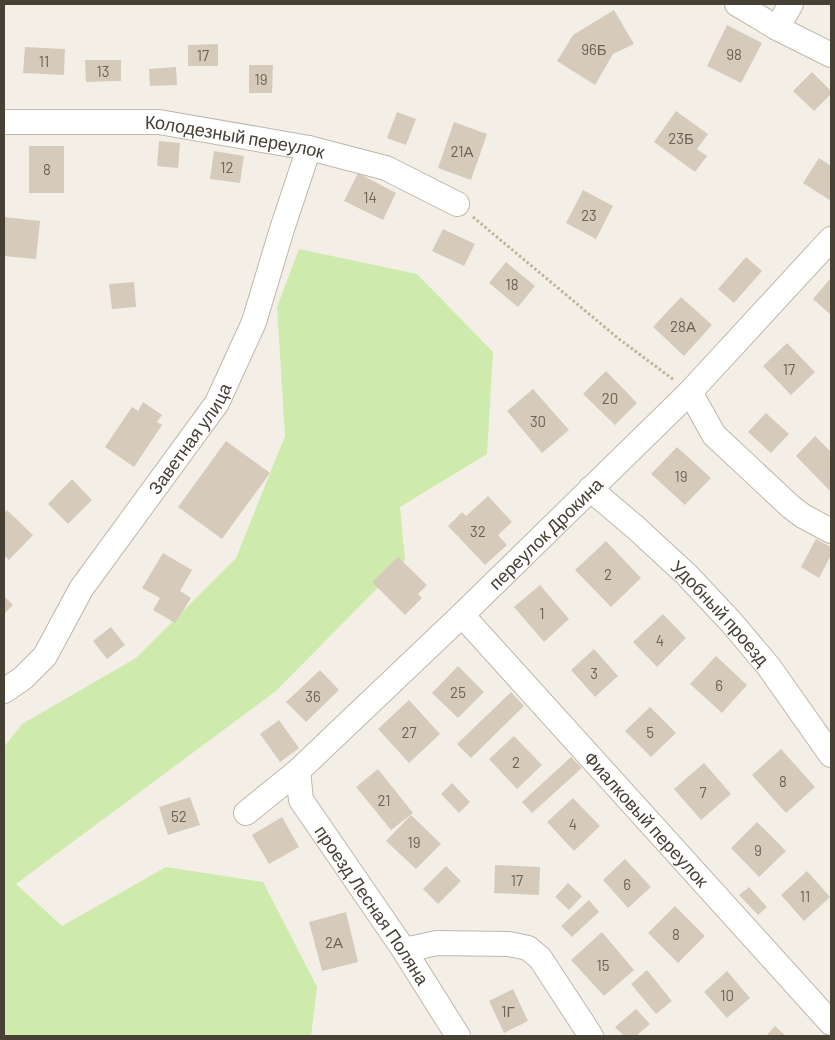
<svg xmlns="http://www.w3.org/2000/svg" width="835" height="1040" font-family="Barlow,sans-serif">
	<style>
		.green { fill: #ceeaac }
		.building { fill: #d6cbbb }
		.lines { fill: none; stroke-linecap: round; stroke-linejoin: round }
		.street-casing { stroke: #bfb7a8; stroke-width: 26 }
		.path { stroke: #c2b398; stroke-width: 3; stroke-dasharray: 2.5 2.5; stroke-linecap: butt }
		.street { stroke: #fff; stroke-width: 24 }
		.labels { text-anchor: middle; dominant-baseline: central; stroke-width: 4.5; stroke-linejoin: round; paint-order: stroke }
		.number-label { font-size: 15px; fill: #6a6356 }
		.street-label { font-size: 18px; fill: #464035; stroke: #fff }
	</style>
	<rect width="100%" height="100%" fill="#f4efe6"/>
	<path class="green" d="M299,249L417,274L493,352L487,454L400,507L405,560L276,691L16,884L62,926L166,867L263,882L317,987L311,1036H4V747L22,724L136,658L236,558L285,436L277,307Z"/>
	<path class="building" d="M614,10L634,44L613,54L595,85L557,61L573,35Z
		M727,25L762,43L741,83L707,66Z
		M218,44V66H188V45Z
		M25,47L65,49L64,75L23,73Z
		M85,60H121V81L86,82Z
		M249,65H273L272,93H249Z
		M176,67L177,85L150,86L149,69Z
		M812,72L831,91V94L814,111L793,91Z
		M676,111L708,134L697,149L707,156L695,172L654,142Z
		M397,112L416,119L406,145L387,138Z
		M454,122L487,134L471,180L438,168Z
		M159,141L180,143L178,168L157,166Z
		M29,146H64V193H29Z
		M214,151L244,156L240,183L210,179Z
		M819,158L831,166V201L803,183Z
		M358,173L396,193L383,220L344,201Z
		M583,190L613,206L596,239L566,223Z
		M5,217L40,221L36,259L4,256Z
		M443,229L475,244L464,266L432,251Z
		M746,257L762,271L734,303L718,289Z
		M506,262L535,286L518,307L489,283Z
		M829,280L831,282V315L813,299Z
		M134,282L136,307L112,309L109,284Z
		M681,297L712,325L684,356L653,327Z
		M787,343L815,372L791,395L763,366Z
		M606,371L637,403L615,425L583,394Z
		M533,389L569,430L542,453L507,411Z
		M143,402L162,415L157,422L162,425L134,467L105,447L132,407L138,411Z
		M766,413L789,434L771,453L748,432Z
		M815,436L831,452V492L796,456Z
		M226,441L270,473L222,539L178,507Z
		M677,447L711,478L685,505L651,474Z
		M72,479L92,500L68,524L48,504Z
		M488,496L512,522L498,535L507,545L485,565L448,526L462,512L466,516Z
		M7,510L33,535L9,560L4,555V514Z
		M816,539L831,547V555L819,578L801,567Z
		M606,541L641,578L611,607L575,570Z
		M163,553L192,570L180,591L191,598L175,623L153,610L160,598L142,588Z
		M398,557L427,585L418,594L422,598L405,615L372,582Z
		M540,585L569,619L544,642L514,607Z
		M4,596L13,605L4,614Z
		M663,614L686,638L657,667L633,642Z
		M111,627L125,645L107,659L93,641Z
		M594,649L618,676L595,697L571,670Z
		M716,656L747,685L722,713L690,684Z
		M458,666L484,692L458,718L432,693Z
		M320,670L339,690L306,722L286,702Z
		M511,692L524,706L471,758L457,744Z
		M409,700L440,734L409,763L378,729Z
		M650,707L676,733L651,757L625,731Z
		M279,720L299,748L280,762L260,734Z
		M514,736L542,765L517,789L489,759Z
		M781,749L815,787L786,813L752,775Z
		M571,757L582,768L532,813L522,802Z
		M704,763L731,794L701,820L674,789Z
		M378,769L413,813L391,830L356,787Z
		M452,783L470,802L459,813L441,794Z
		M190,797L200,825L168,835L159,807Z
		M573,798L600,826L574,851L547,822Z
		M411,815L441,844L416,869L386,841Z
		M282,817L299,847L269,864L252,835Z
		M757,822L786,851L759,877L731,848Z
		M625,859L651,887L628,908L603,880Z
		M495,865L540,867L539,895L494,893Z
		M446,866L461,881L438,904L423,889Z
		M807,871L830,897L804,921L781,895Z
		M568,883L582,896L569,910L555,897Z
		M749,887L767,907L758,915L739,895Z
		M589,900L599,912L572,937L561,926Z
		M675,906L705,936L678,963L648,933Z
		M346,912L358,962L322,971L309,922Z
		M602,932L634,970L604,996L571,960Z
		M647,970L672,1001L656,1014L631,984Z
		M727,971L750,998L727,1018L704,992Z
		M513,989L528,1021L504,1033L489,1001Z
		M636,1009L650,1024L636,1036H624L615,1027Z
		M775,1026L786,1036H766Z"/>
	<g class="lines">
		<g class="street-casing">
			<g id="street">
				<path d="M737,4L777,28L831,55"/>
				<path d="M777,28L791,4"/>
				<path id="s1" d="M4,122H159L309,148L386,168L457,204"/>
				<path d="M690,392L714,435L791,507L803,516L831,531"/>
				<path id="s2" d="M590,489L635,527L687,575L732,623L769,667L831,755"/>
				<path id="s3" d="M462,615L831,1023"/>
				<path id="s4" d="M4,691L23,678L45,656L81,589L217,403L254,322L282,229L309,148"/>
				<path id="s5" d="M298,771L301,800L404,950L458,1036"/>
				<path id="s6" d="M246,813L298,771L462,615L690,392L831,239"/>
				<path d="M404,950L437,943L509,944L528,948L540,958L591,1036"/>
			</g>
		</g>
		<path class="path" d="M473,217L619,339L674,380"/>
		<use href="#street" class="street"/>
	</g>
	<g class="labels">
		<g class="number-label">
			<text x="594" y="49">96Б</text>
			<text x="734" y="54">98</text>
			<text x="203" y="55">17</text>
			<text x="44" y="61">11</text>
			<text x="103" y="71">13</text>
			<text x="261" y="79">19</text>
			<text x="681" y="138">23Б</text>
			<text x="462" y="151">21А</text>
			<text x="227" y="167">12</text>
			<text x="47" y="169">8</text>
			<text x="370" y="197">14</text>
			<text x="589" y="215">23</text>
			<text x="512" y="284">18</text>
			<text x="683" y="326">28А</text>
			<text x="789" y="369">17</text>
			<text x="610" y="398">20</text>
			<text x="538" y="421">30</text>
			<text x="681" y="476">19</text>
			<text x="478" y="531">32</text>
			<text x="608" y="574">2</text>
			<text x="542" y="613">1</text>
			<text x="660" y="640">4</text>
			<text x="594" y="673">3</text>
			<text x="719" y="685">6</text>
			<text x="458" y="692">25</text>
			<text x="313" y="696">36</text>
			<text x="409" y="732">27</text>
			<text x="650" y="732">5</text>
			<text x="516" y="762">2</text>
			<text x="783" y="781">8</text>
			<text x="703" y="792">7</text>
			<text x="384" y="800">21</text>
			<text x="179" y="816">52</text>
			<text x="573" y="824">4</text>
			<text x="414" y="842">19</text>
			<text x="758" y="850">9</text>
			<text x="517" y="880">17</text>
			<text x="627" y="884">6</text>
			<text x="805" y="896">11</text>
			<text x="676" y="934">8</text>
			<text x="334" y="942">2А</text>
			<text x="603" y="965">15</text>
			<text x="727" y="995">10</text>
			<text x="508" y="1011">1Г</text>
		</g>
		<g class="street-label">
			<text stroke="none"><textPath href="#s1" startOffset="232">Колодезный переулок</textPath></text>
			<text stroke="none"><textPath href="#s4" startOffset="316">Заветная улица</textPath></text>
			<text stroke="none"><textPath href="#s6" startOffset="410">переулок Дрокина</textPath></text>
			<text stroke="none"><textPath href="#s2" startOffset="180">Удобный проезд</textPath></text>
			<text stroke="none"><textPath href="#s3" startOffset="275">Фиалковый переулок</textPath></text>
			<text stroke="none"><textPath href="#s5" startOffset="156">проезд Лесная Поляна</textPath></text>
		</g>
	</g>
	<rect width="835" height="1040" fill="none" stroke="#464035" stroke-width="10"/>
</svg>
